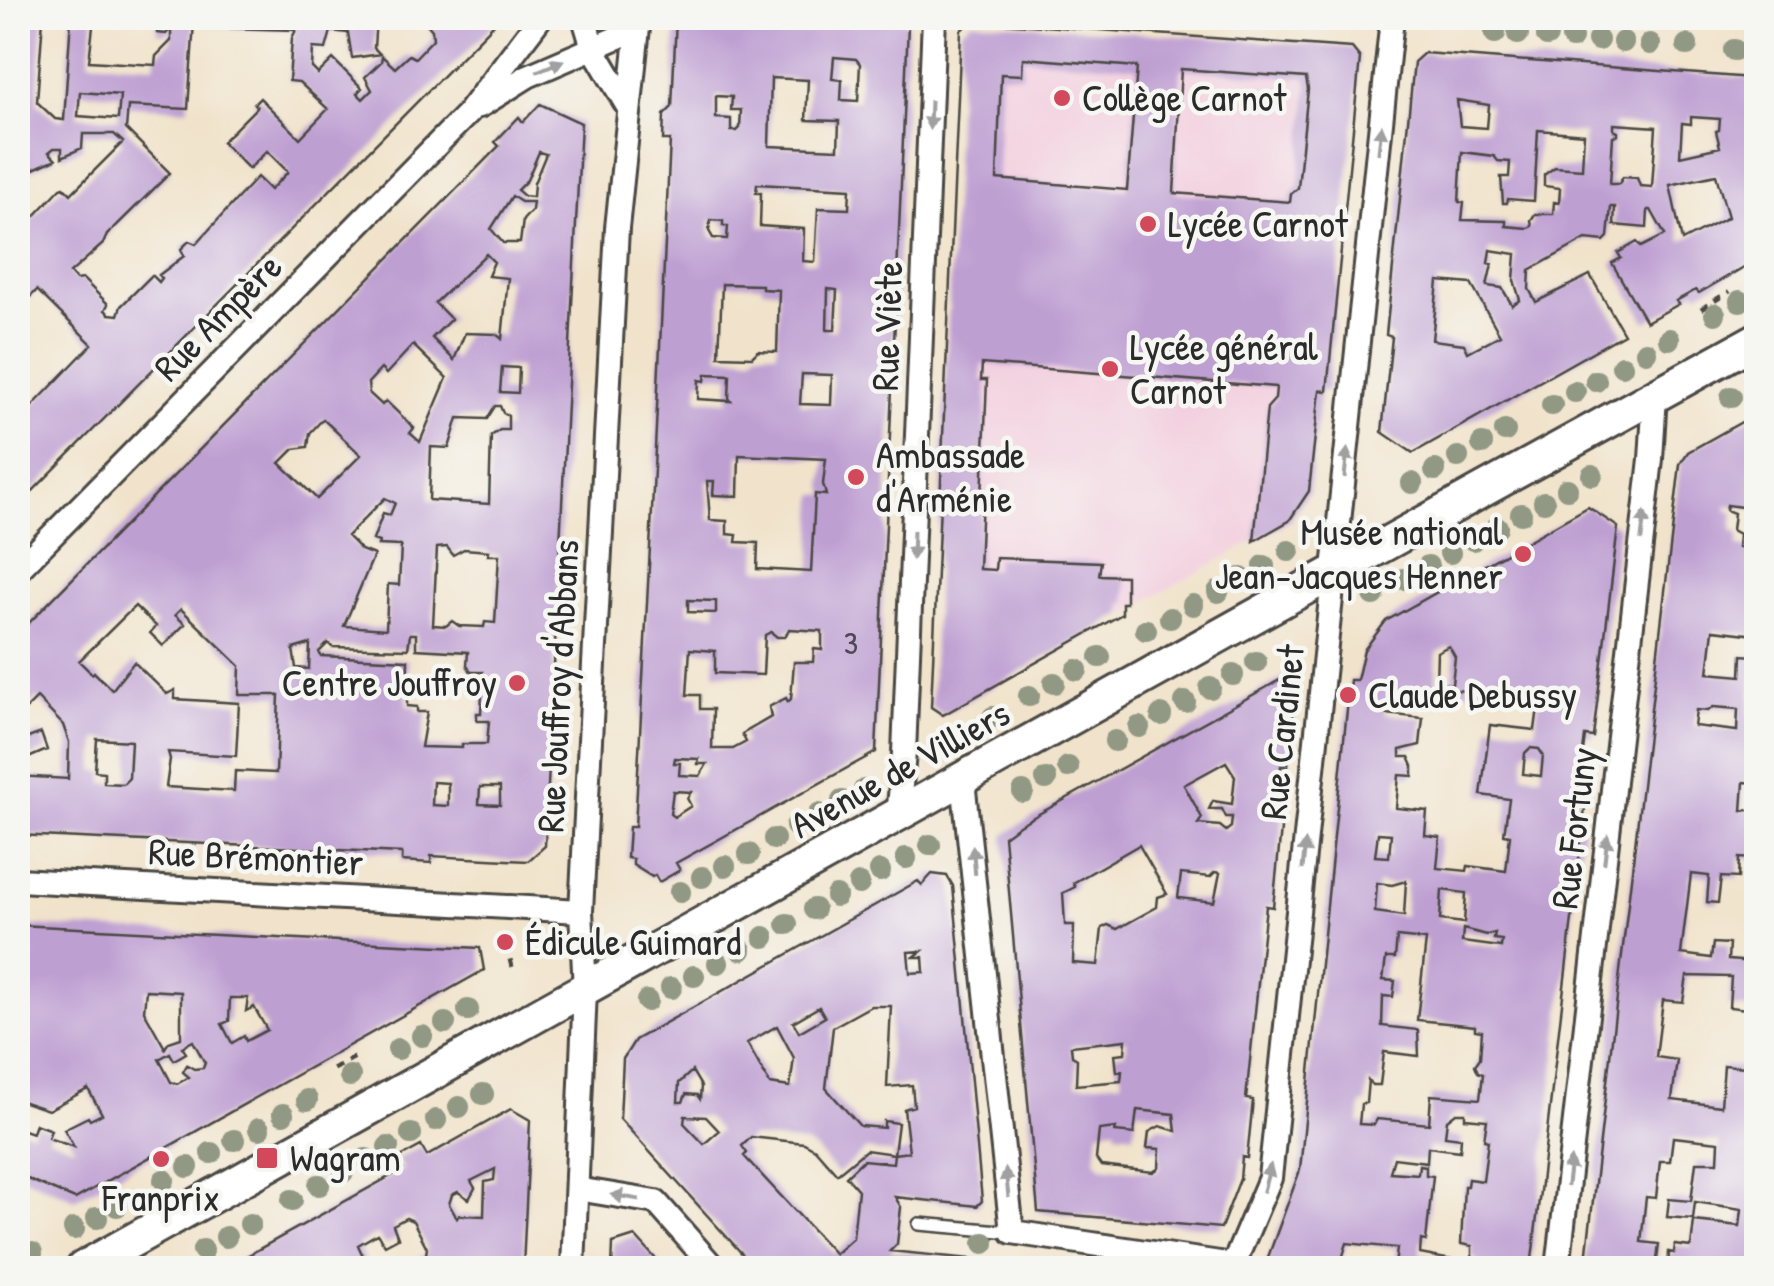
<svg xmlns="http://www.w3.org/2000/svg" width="1774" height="1286" viewBox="0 0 1774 1286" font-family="'Patrick Hand',sans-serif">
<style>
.built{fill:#f3cfdf}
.building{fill:#be9fd2;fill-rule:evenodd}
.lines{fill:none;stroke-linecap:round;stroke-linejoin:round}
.lane-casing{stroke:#494743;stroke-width:16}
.street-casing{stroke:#494743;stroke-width:28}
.secondary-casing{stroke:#494743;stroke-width:38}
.path{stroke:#494743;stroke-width:5;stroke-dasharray:8 8;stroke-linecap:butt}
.lane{stroke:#fff;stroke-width:11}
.street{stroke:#fff;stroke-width:22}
.secondary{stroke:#fff;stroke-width:32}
.tree{fill:#919984}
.oneway{fill:#a0a0a0}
.poi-dot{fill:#d1495b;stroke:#f6f6f2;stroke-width:4}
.labels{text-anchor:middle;stroke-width:9;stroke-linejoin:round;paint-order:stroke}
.number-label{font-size:32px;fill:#504855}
.poi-label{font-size:38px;fill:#2b2b2b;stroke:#f6f6f2;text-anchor:start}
.street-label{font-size:38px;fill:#2b2b2b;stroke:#f6f6f2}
</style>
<rect width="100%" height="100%" fill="#f6f6f2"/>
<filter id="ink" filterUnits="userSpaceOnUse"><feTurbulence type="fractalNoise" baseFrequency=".01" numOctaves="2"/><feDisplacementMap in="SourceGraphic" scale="20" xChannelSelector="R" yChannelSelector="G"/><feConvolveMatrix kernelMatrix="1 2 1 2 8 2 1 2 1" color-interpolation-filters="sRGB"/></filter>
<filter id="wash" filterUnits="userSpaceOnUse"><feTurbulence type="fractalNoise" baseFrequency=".0048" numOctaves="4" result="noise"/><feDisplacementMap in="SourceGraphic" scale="40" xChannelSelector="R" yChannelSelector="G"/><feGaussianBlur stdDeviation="2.25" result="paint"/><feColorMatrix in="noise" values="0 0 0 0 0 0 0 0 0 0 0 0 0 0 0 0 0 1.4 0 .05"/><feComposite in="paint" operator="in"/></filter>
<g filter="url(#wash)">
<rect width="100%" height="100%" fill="#f1e3cb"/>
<!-- built -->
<path class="built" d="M972 21 1352 48 1360 58 1327 391H1320L1309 491 1289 521 943 715 931 707 961 30Z"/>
<g id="blocks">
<!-- building -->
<path class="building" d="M18 18H43L37 102 55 119 64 120 71 18H94L89 61 155 65 156 56 171 41V28L166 34 157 33 156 18H376L374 48 380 54 352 58 348 33 331 31 326 49 313 48 312 68 318 74 333 59 362 88 357 93 363 99 372 90 365 77 381 62 382 56 395 68 409 55 415 58 433 39 432 30 427 24 385 20V18H500L24 500 18 493V421L92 344 37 290 18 309V225L27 230 31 226 30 221 61 188 64 187 71 194 123 142 114 134H83L82 148 62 157V148H54L49 152 56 159 27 172 18 163ZM194 22 228 28 296 30 292 38 289 81 299 82 328 109 300 138 260 98 254 104 257 107 222 142 249 169 267 151 288 172 270 190 257 177 196 244 189 241 181 249 184 256 159 275 162 278 159 282 152 275 121 306 118 315 109 314 105 310 108 304 83 279 76 280 70 273 103 244 107 235 170 173 126 129 128 106 188 109ZM80 92 120 95 118 119 78 116Z
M676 18H901L908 25 876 752 676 863 680 870 659 882 655 875 652 877 633 865V859L627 858 629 827H635L652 510 670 140H663L664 115 672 107ZM834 57 856 59 860 64 858 101 841 100 842 80 832 79ZM771 78 808 80 806 120 839 121 838 149 769 146ZM716 96 732 97 731 110H741L740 128 737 131H731V119L716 118ZM757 184 850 189 849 209 818 208 815 262 803 261 804 229 760 226 761 193H756ZM710 220 723 221V226H728L727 239 713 238 709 231ZM722 284 762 285V289L779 290 777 352 758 351 752 357 719 356ZM828 289 837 290 835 330H827ZM706 374 730 375 729 398 731 401 698 399 699 380 705 381ZM802 374 832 375 831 405 800 404ZM739 455 826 459 823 484 826 495 815 494 811 572 757 569 758 543 736 542 737 535 727 534V521L710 520 707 481H714L713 495 738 496ZM688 600 716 601V613L688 612ZM789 629 822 631V650L814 649 813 662H794L791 699 788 702 786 698 769 707 771 717 742 734 746 742 733 749H712L713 709H700V695H687L690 649 715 651V673L763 675 765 635 771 632 777 637H785ZM675 758 699 759 698 764H707L700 776 679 775 680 763H674ZM673 791 691 792 687 798 691 806 674 817 670 814Z
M972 21 1352 48 1360 58 1327 391 1320 390 1309 491 1289 521 1254 541 1267 408 1275 399 1276 387 982 364 981 380H987L979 569 995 570 996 558 1101 562 1099 575 1126 576V603H1122V614L943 715 931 707 961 30ZM1023 58 1137 67 1127 190 997 179 1001 74 1022 75ZM1181 69 1306 78 1308 89 1298 188 1291 194 1290 202 1174 193Z
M1424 53 1751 78 1756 85V260L1699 293 1696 290 1676 301 1679 304 1646 322 1612 263 1621 258 1618 253 1637 242 1641 247 1665 235 1651 210H1648L1647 228 1614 225 1615 207H1611L1608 237 1604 241 1586 239 1530 270 1529 289 1536 302 1590 275 1624 334 1413 453 1382 432 1392 337 1386 335 1414 62ZM1457 100 1489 105 1487 128 1460 126ZM1691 117 1720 119 1719 130 1716 131 1720 147 1680 156 1682 123 1691 124ZM1614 124 1656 127 1652 187 1640 186 1637 178 1623 177 1619 184H1610L1613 136 1618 135V132L1614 130ZM1538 130 1584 134 1582 169 1555 167 1544 175V186L1560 188 1559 203 1554 202 1553 214H1535L1531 220 1532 226 1528 228 1506 226V221L1462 220 1464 203 1459 202 1462 152 1494 156 1498 161 1510 162 1509 177H1501L1503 203H1507L1508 199 1534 201ZM1716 175 1728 217 1682 241 1670 185ZM1490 250 1516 254 1514 280 1520 300 1512 305 1502 288 1487 286 1492 264 1488 263ZM1438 281 1471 284 1500 335 1468 352 1464 344 1432 340Z
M540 104 581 123 545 846 528 861 431 856V863L402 861V853L18 835V776L68 779 69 742 63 725 37 698 18 717V634L499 146 495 142 519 117 523 122ZM539 152 546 154 534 183 533 197 524 196 517 190 527 180ZM512 196 521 202H533L532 210 523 220 520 243H503L491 229ZM486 254 494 262 488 276 508 278 502 339 496 334 465 333 454 360 432 338 451 319 435 303ZM413 345 447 378 420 442 410 433 414 428 386 401 382 405 369 393 368 383 381 369 386 374ZM502 367 519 368 518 393 500 392ZM495 406H500L503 413 508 416V430H500L491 436 489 504 429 500 431 447 449 448 458 418 487 419ZM323 419 361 455 317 499 280 463 294 449 308 447 310 433ZM385 498 395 503 390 515 383 513 373 540 379 542 378 545 401 546 399 585 388 584 386 629 344 626 374 555 361 550 347 536ZM447 547 453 555 464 549 489 551 488 555H499L495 623 485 622 484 627 459 626 452 621 446 626 433 625 437 548ZM135 606 156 626 150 633 163 646 185 624 175 615 181 609 240 666 239 695H279L276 773 235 771 234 791 166 787 170 759 168 752 236 756 239 703 175 699V690L167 694 134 662 112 690 94 672 92 674 79 661ZM410 634H416V649L468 652 467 665 471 672H483L481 713H477V721H489L487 744H462V748L421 747 427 712H417V707L407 706 408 660 321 656 319 652 328 643 332 647 408 649ZM310 644 309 669 296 668 293 649ZM97 739 131 741 129 778 123 784 104 783V772L95 771ZM433 782 448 783V806L432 805ZM480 787H500V805L479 804Z
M1756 414 1754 473H1756V509L1727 505 1726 510 1734 513 1732 530 1739 534 1738 547 1756 549V635L1713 630 1708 673 1741 676 1742 655 1753 656 1754 646H1756L1749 716H1756V783L1744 782 1742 811 1756 809V859L1739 858 1738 878 1721 877 1718 903 1707 902 1709 876 1691 874 1681 954 1711 958 1713 943 1729 944 1728 960 1753 962 1754 950 1756 951V1010L1729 1007 1731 977 1687 976 1683 1002 1663 1000 1656 1057 1677 1060 1672 1100 1721 1106 1724 1065 1756 1068V1268H1668L1669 1252 1674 1253 1675 1245 1691 1247 1694 1221 1740 1226 1742 1209 1695 1202 1693 1219 1667 1217 1669 1199 1691 1201 1696 1162H1718L1719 1142 1673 1137 1670 1161H1660L1656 1198 1646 1197 1641 1242 1659 1244 1656 1268H1585L1680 464 1688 452ZM1713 707 1738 709 1737 731 1694 726 1696 710 1708 711Z
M1588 507 1618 527 1593 737 1585 736 1576 807 1585 808 1531 1268H1483L1472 1256V1246L1461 1244 1464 1186H1467L1468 1179 1483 1181 1488 1141 1484 1140 1487 1120 1465 1118V1113H1456L1447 1120 1445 1136 1461 1138 1460 1151 1428 1147 1427 1162 1394 1158 1390 1172 1418 1174 1419 1165 1426 1166V1175L1433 1176 1426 1241 1421 1240 1420 1254 1467 1263 1473 1268H1401L1395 1267 1397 1248 1347 1243 1342 1259 1377 1268H1264L1300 1170 1350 680H1357L1364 650 1386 621ZM1449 646 1455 657 1452 684 1436 683 1437 652ZM1426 687 1514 696 1515 692 1535 695 1536 691 1540 692 1535 730 1490 725 1481 795 1509 799 1504 834 1510 835 1506 871 1468 866 1467 871 1437 868 1440 837 1425 835 1427 811 1396 808 1399 775 1413 776V766L1409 757H1400V750L1420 745 1423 718 1385 714 1386 702 1424 705ZM1530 748 1539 749 1543 755 1541 776 1523 774 1525 753ZM1378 833 1391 834 1389 857 1375 856ZM1406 881 1404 916 1375 912 1377 883 1392 885ZM1442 890 1466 893 1464 923 1440 920ZM1463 929 1487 935 1495 933 1494 939 1502 940 1501 947 1462 942ZM1397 937 1426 940 1417 1020 1475 1026V1030L1482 1031 1480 1058 1475 1065 1478 1072 1483 1074 1480 1099 1431 1095 1429 1124 1377 1119 1374 1125 1359 1124 1361 1104 1366 1103 1368 1080 1372 1085H1380L1384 1052 1419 1056 1418 1030 1382 1026 1383 996 1393 997 1395 981 1383 980 1386 958H1395Z
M1285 677 1296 684 1288 766H1281L1276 808 1283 809 1273 907 1266 906 1246 1099 1253 1100 1247 1158 1242 1157 1240 1179 1221 1228 1038 1212 1004 836 1019 825ZM1226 762 1235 776 1232 804 1213 801 1209 809H1222L1226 817H1232L1231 827 1226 831 1220 826 1198 824 1202 818 1184 785ZM1139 845 1167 894 1158 897 1157 907 1117 929 1108 925 1102 928 1098 965 1073 963 1074 925H1065L1063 893 1075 887 1073 883ZM1215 872 1220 873 1214 902 1178 898 1181 874 1210 877ZM1126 1040 1125 1053 1115 1054 1117 1072 1122 1071 1121 1081 1076 1085 1077 1059 1072 1056 1071 1046ZM1137 1110 1174 1114 1176 1131 1160 1126 1149 1132 1147 1148 1160 1149 1159 1168 1153 1172 1101 1166 1096 1159 1099 1130 1116 1128 1115 1132 1134 1134Z
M41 733 47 750 26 759 20 741Z
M932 874 947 876 953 886 982 1201 977 1206 895 1197 901 1207 897 1244 890 1251 1042 1266V1268H755L620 1119 623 1059 635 1040 918 881 922 885ZM922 951 914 957H923L924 972 910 973 908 952ZM871 1006H891L887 1087 912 1085 914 1106 904 1109 909 1152 894 1154 898 1123 884 1121V1128L860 1126 826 1088 833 1027ZM819 1007 825 1017 799 1032 793 1022ZM777 1026 794 1058 790 1087 770 1084 747 1043ZM692 1071 701 1086 700 1099 697 1095 686 1094 683 1102H678L679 1083ZM685 1116 706 1117 719 1131 704 1144 684 1123ZM751 1137 804 1143 815 1149 837 1174 866 1150 894 1154 893 1163 863 1160 846 1176 858 1190 853 1238 835 1254 744 1156 747 1153 742 1146Z
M18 925 480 948 484 970 75 1199 18 1175V1128L32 1133 35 1124 51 1130 48 1138 74 1147 64 1129 88 1117 90 1120 102 1114 88 1089 48 1110 18 1100ZM146 990 181 992V1038L169 1042 165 1048 144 1011ZM230 998H248L246 1011 254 1007 267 1030 246 1041 244 1036 232 1043 222 1024 229 1021ZM193 1041 205 1063 203 1068 194 1069 187 1065 183 1072 189 1077 177 1084 171 1082 159 1059 170 1053 174 1060 186 1053 182 1047Z
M511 1109 530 1120 523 1268H400L426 1254 427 1248 413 1221 406 1218 393 1225 398 1238 385 1245 377 1234 358 1245 367 1265 363 1268H225L403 1169 397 1159 421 1146 427 1156ZM495 1169 494 1180 485 1182 484 1216 459 1215 457 1218 449 1204 452 1195 458 1192 469 1199 475 1188 471 1181Z
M635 1236 664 1268H612L613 1243Z"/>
</g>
</g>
<g filter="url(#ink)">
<use href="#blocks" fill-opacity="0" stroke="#494743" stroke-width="2.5"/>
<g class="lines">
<defs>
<path id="lane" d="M919 1224 1012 1232"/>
<path id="street" d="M584 18 593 48 628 107
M480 106 528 76 637 29
M18 570 468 113 540 18
M963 781 1012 1232 1233 1265
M898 817 904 753 934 18
M18 880 581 911
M577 1189 656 1202 714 1268
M573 1268 585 990 581 911 617 228 639 18
M1232 1268 1270 1178 1392 18
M1558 1268 1651 459 1655 395"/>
<path id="secondary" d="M83 1268C642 960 1196 645 1756 340"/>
</defs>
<!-- lane casing -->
<use href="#lane" class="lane-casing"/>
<!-- street casing -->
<use href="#street" class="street-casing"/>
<!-- secondary casing -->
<use href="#secondary" class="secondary-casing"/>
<!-- path -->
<path class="path" d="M1701 309 1730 291
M506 944 512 967
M333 1069 359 1055"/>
<!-- lane -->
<use href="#lane" class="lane"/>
<!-- street -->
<use href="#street" class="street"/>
<!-- secondary -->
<use href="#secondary" class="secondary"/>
</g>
<!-- trees -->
<g class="tree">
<circle cx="1495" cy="33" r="11"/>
<circle cx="1518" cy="34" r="11"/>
<circle cx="1547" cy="36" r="11"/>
<circle cx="1572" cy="38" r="11"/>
<circle cx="1598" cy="40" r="11"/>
<circle cx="1623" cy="42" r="11"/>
<circle cx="1650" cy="44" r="11"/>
<circle cx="1687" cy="45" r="11"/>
<circle cx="1734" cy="50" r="11"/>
<circle cx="1740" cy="301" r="11"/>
<circle cx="1715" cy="314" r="11"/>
<circle cx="1669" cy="339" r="11"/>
<circle cx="1646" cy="352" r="11"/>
<circle cx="1622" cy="366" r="11"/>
<circle cx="1596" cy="381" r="11"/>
<circle cx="1575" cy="392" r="11"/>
<circle cx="1731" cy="397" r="11"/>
<circle cx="1552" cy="405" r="11"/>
<circle cx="1505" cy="431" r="11"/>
<circle cx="1482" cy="444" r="11"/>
<circle cx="1458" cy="457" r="11"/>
<circle cx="1435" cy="470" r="11"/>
<circle cx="1592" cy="475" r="11"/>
<circle cx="1412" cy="483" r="11"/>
<circle cx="1567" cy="489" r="11"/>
<circle cx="1544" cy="502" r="11"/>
<circle cx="1521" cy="514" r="11"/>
<circle cx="1497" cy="527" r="11"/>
<circle cx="1473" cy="540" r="11"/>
<circle cx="1289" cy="551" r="11"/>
<circle cx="1450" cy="553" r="11"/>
<circle cx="1264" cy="566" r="11"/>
<circle cx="1428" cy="566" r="11"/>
<circle cx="1241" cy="578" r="11"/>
<circle cx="1403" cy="579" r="11"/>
<circle cx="1218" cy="592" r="11"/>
<circle cx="1374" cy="595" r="11"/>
<circle cx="1193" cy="605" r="11"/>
<circle cx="1170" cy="618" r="11"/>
<circle cx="1146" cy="630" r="11"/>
<circle cx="1100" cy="657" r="11"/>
<circle cx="1256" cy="662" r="11"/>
<circle cx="1077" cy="670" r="11"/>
<circle cx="1233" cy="675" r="11"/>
<circle cx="1054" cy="683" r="11"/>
<circle cx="1210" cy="688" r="11"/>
<circle cx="1029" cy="696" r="11"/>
<circle cx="1185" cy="702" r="11"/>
<circle cx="1161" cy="715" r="11"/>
<circle cx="993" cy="717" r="11"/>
<circle cx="1139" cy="727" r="11"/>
<circle cx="959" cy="736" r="11"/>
<circle cx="1115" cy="741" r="11"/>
<circle cx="1068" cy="767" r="11"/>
<circle cx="1046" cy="779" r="11"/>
<circle cx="864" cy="790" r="11"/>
<circle cx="1023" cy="792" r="11"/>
<circle cx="842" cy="801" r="11"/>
<circle cx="819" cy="814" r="11"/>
<circle cx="796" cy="826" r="11"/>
<circle cx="774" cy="839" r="11"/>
<circle cx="930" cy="845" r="11"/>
<circle cx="749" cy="854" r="11"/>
<circle cx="906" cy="858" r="11"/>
<circle cx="725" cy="866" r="11"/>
<circle cx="880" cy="871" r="11"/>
<circle cx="702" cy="877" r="11"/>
<circle cx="859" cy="884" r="11"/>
<circle cx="680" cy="892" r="11"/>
<circle cx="836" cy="896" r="11"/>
<circle cx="814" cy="909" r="11"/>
<circle cx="787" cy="924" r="11"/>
<circle cx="764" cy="937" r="11"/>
<circle cx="741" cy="950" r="11"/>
<circle cx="718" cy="963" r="11"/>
<circle cx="694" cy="976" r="11"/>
<circle cx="671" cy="988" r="11"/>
<circle cx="647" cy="1001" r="11"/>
<circle cx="468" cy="1010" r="11"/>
<circle cx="445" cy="1023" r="11"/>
<circle cx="422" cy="1036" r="11"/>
<circle cx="398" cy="1049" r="11"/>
<circle cx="350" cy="1076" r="11"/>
<circle cx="483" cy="1094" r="11"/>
<circle cx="307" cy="1100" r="11"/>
<circle cx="459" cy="1107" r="11"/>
<circle cx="283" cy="1114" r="11"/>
<circle cx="436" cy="1120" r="11"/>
<circle cx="259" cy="1129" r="11"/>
<circle cx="411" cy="1134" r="11"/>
<circle cx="234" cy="1140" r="11"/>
<circle cx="388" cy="1147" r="11"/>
<circle cx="211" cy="1153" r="11"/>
<circle cx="366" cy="1159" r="11"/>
<circle cx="188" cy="1167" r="11"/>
<circle cx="343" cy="1172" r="11"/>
<circle cx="164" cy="1180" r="11"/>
<circle cx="319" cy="1185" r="11"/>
<circle cx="292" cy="1200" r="11"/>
<circle cx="117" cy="1206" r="11"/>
<circle cx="97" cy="1218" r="11"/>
<circle cx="250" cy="1224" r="11"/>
<circle cx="74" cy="1229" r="11"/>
<circle cx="226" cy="1237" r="11"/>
<circle cx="984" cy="1243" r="11"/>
<circle cx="203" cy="1250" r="11"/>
<circle cx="32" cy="1253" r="11"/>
</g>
<!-- one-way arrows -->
<defs><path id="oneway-solid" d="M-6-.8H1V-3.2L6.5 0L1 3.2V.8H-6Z" transform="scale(2.5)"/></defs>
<g class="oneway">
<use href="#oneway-solid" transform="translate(550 66) rotate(-23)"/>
<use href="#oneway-solid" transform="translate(930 115) rotate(92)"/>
<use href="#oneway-solid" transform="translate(1380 139) rotate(-84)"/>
<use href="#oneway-solid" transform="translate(1346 463) rotate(-84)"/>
<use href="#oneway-solid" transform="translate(1643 526) rotate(-83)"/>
<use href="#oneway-solid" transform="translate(913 545) rotate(92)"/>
<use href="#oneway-solid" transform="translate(1606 849) rotate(-83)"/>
<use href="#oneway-solid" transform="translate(1304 855) rotate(-84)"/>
<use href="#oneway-solid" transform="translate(974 860) rotate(-95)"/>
<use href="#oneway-solid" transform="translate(1569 1172) rotate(-83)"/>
<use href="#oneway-solid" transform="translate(1267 1178) rotate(-75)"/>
<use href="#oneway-solid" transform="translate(1007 1183) rotate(-96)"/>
<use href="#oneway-solid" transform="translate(625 1197) rotate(-170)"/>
</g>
</g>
<!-- markers -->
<g class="poi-dot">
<circle cx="1062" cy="98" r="10"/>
<circle cx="1148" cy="224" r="10"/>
<circle cx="1110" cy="369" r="10"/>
<circle cx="856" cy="477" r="10"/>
<circle cx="1523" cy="554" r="10"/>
<circle cx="517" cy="683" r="10"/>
<circle cx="1348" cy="695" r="10"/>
<circle cx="505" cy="942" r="10"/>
<rect x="255" y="1146" width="24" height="24" rx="5"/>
<circle cx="161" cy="1159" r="10"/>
</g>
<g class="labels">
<!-- number labels -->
<g class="number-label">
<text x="851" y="654">3</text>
</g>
<!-- poi labels -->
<g class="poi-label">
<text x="1082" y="111">Collège Carnot</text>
<text x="1168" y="237">Lycée Carnot</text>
<text x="1130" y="360">Lycée général<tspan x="1130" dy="44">Carnot</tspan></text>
<text x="876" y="468">Ambassade<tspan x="876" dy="44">d'Arménie</tspan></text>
<text x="1503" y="545" text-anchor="end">Musée national<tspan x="1503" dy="44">Jean-Jacques Henner</tspan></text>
<text x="497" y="696" text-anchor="end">Centre Jouffroy</text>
<text x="1368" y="708">Claude Debussy</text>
<text x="525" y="955">Édicule Guimard</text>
<text x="290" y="1171">Wagram</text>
<text x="161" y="1211" text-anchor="middle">Franprix</text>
</g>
<!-- street labels -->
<g class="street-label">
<text transform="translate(218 317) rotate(-45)" y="13">Rue Ampère</text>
<text transform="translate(887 326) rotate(-88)" y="13">Rue Viète</text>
<text transform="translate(558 686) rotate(-87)" y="13">Rue Jouffroy d'Abbans</text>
<text transform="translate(1282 732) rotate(-84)" y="13">Rue Cardinet</text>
<text transform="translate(900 769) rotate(-29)" y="13">Avenue de Villiers</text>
<text transform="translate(1574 828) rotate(-83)" y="13">Rue Fortuny</text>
<text transform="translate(256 857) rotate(3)" y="13">Rue Brémontier</text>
</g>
</g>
<!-- margin -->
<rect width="1774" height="1286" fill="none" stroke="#f6f6f2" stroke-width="60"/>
</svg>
